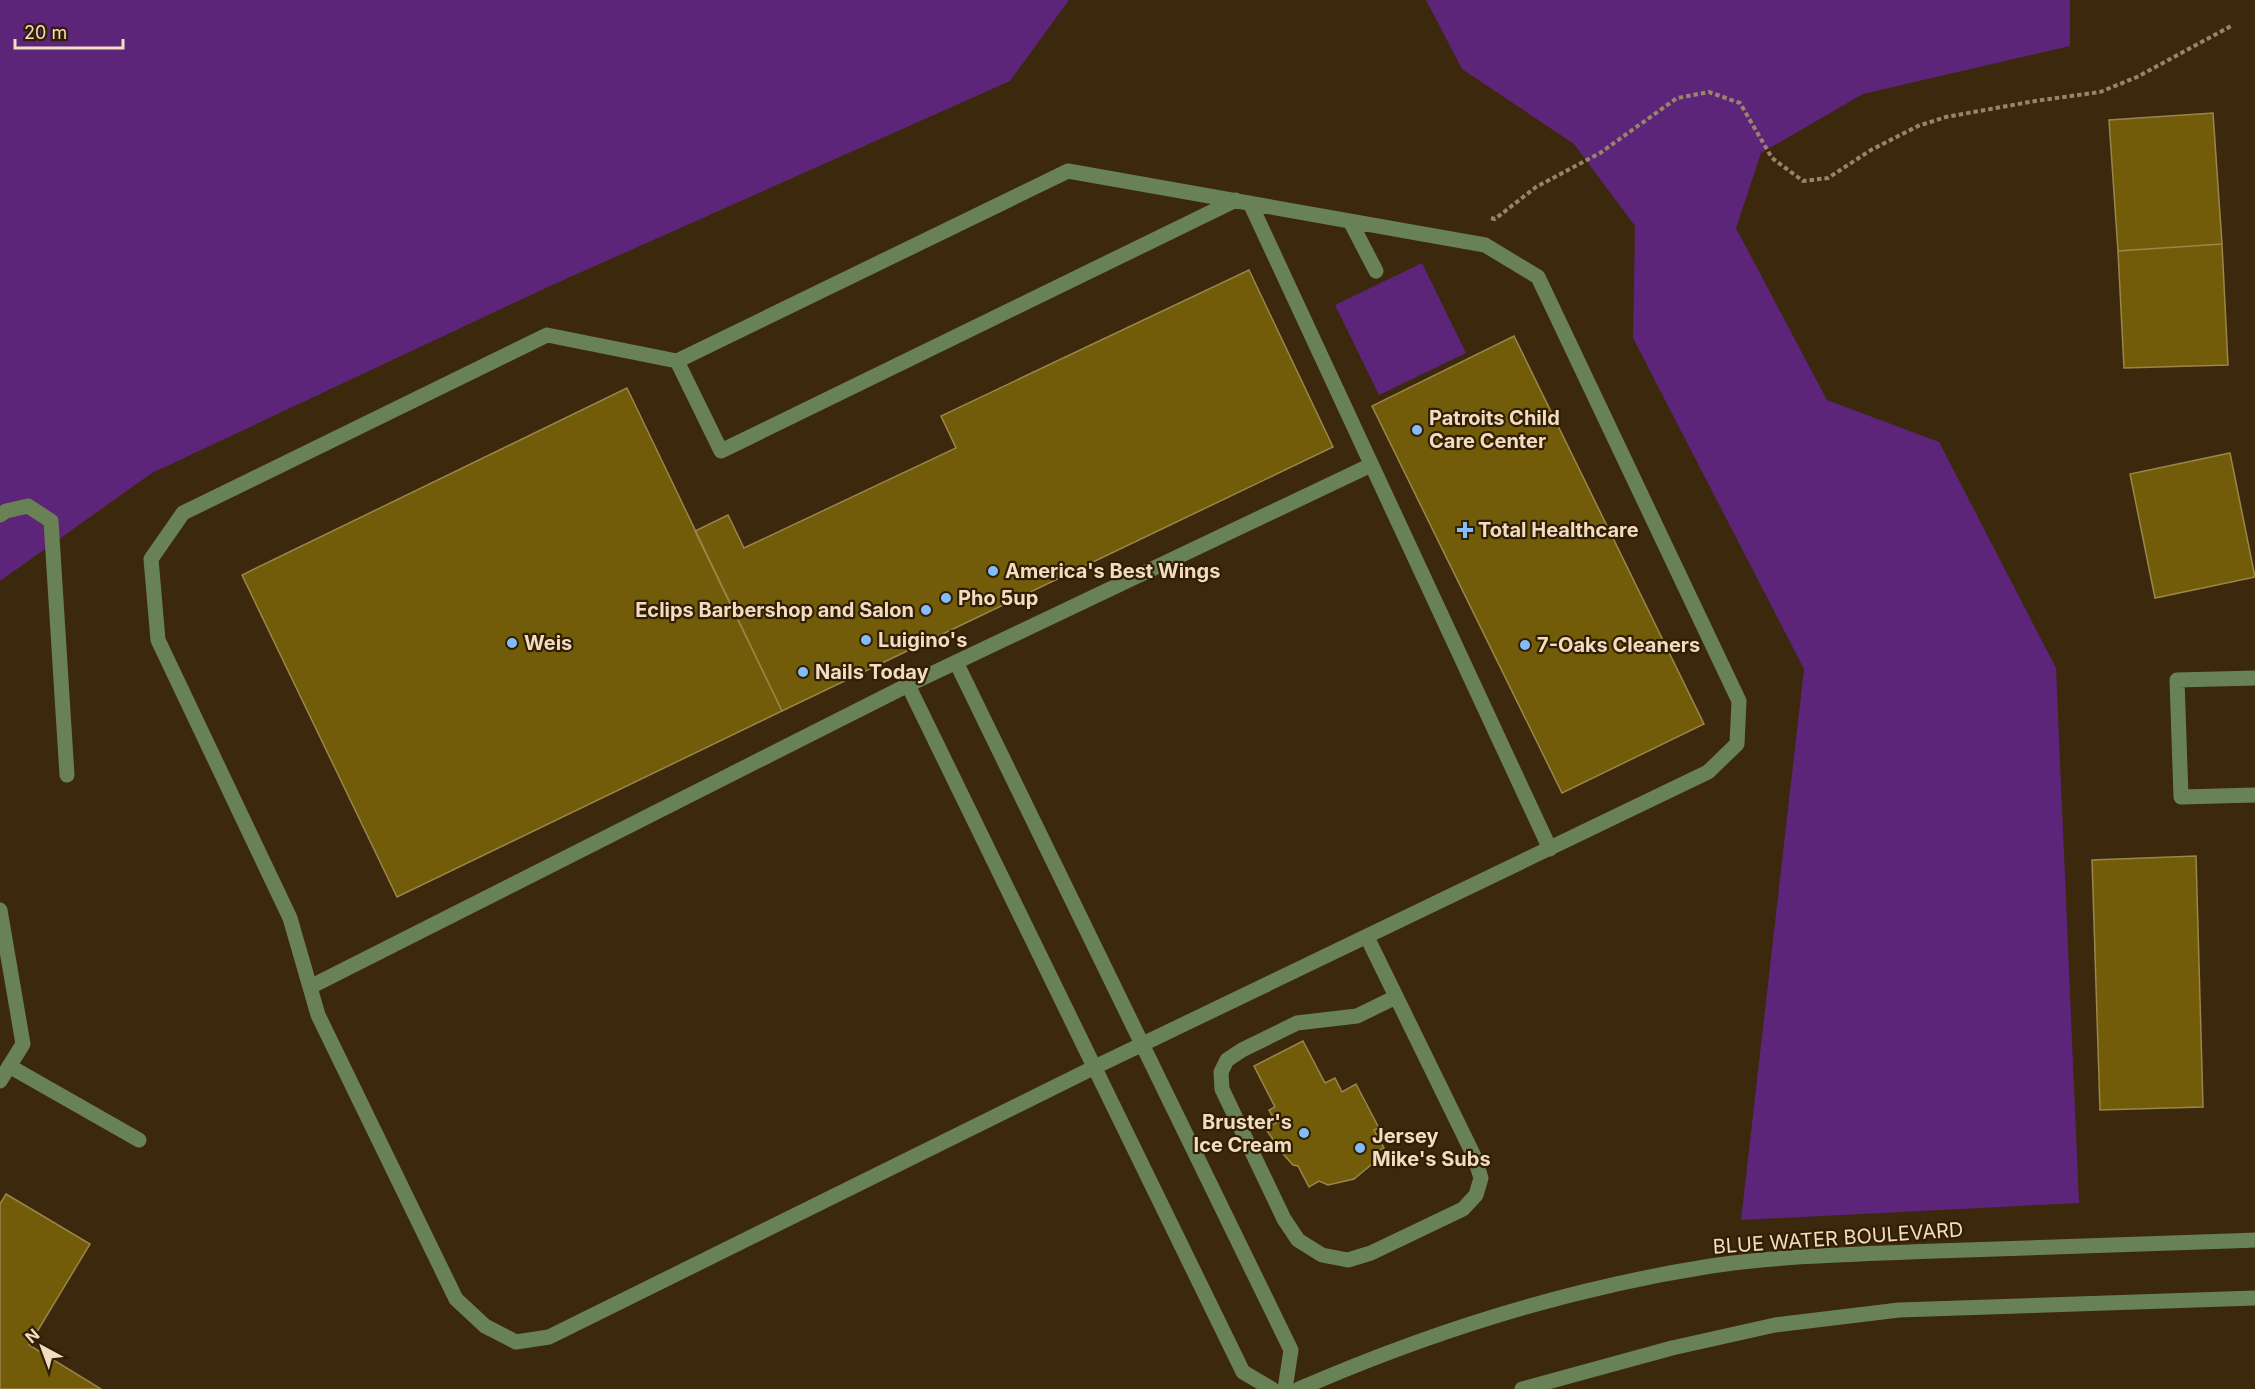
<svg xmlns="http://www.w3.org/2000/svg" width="2255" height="1389" viewBox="0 0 2255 1389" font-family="Inter,sans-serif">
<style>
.green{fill:#5c2579}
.building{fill:#725c09;stroke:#9a8649;stroke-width:1.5}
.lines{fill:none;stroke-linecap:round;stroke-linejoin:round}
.path{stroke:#998469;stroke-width:4;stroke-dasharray:4.5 3;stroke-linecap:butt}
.minor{stroke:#698255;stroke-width:15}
.poi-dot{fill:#83bcfb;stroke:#321f03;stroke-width:2}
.labels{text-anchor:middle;stroke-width:4.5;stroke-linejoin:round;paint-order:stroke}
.poi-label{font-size:20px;font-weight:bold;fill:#f2dcc2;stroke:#321f03;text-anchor:start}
.street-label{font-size:20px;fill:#f2dcc2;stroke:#321f03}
</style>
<rect width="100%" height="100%" fill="#3c280d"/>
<!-- green -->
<path class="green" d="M0 0H1069L1010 81 550 286 152 473 0 581Z
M1426 0H2070V46L1863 94 1761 153 1736 228 1827 400 1939 442 2056 668 2079 1203 1741 1220 1804 669 1633 338 1635 226 1574 144 1462 69Z
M1422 263 1466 353 1379 395 1335 305Z"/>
<!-- building -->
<path class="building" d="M2213 113 2222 244 2118 251 2109 120Z
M2222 244 2228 365 2124 368 2118 251Z
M1249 270 1333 447 782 711 695 531 728 515 744 548 956 448 941 416Z
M1514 336 1704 724 1562 793 1372 406Z
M627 388 782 711 397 897 242 575Z
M2230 453 2255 577 2155 598 2130 474Z
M2196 856 2203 1107 2100 1110 2092 860Z
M1303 1041 1325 1083 1335 1078 1342 1092 1356 1084 1379 1128 1374 1130 1384 1148 1375 1152 1377 1157 1372 1164 1354 1179 1328 1185 1319 1181 1309 1187 1298 1166 1293 1165 1284 1155 1265 1128 1276 1123 1269 1110 1275 1107 1254 1066Z
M6 1194 90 1244 29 1345 101 1389H0V1204Z"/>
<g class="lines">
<!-- path -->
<path class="path" d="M1491 218 1495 219 1536 187 1600 153 1677 98 1709 92 1740 103 1772 158 1803 181 1828 178 1871 150 1918 126 1946 117 2035 101 2100 92 2137 77 2233 25"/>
<!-- minor -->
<path class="minor" d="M1068 171 1485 245 1538 277 1739 701 1737 744 1708 772 1095 1067 549 1337 516 1342 485 1326 456 1299 318 1015 290 918 158 640 151 559 183 513 547 335 677 361Z
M1250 203 1550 849
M1350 221 1376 271
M677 361 721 451 1236 200
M0 515 6 511 28 506 51 521 67 775
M956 662 1291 1350 1285 1389
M2255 678 2177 680 2181 797 2255 795
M908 685 1243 1372 1272 1389
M0 910 23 1044 0 1081
M1367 937 1474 1156 1481 1178 1476 1195 1463 1209 1371 1253 1348 1260 1322 1255 1298 1240 1284 1219 1222 1089 1221 1072 1227 1060 1242 1050 1297 1023 1357 1016 1396 997
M310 987 908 685 1371 465
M9 1066 139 1140
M1299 1389C1430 1332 1570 1288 1711 1266 1786 1255 1862 1254 1936 1251 2043 1247 2149 1244 2255 1240
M1522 1389 1672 1348 1775 1325 1899 1310 2255 1298"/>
</g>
<!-- markers -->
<g class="poi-dot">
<circle cx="1417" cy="430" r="6"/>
<path d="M1462 521h6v6h6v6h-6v6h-6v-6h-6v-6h6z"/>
<circle cx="993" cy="571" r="6"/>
<circle cx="946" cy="598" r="6"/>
<circle cx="926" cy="610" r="6"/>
<circle cx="866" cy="640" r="6"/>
<circle cx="512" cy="643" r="6"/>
<circle cx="1525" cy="645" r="6"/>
<circle cx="803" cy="672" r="6"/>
<circle cx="1304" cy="1133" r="6"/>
<circle cx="1360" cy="1148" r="6"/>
</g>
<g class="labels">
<!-- poi labels -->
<g class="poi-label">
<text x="1429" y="425">Patroits Child<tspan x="1429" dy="23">Care Center</tspan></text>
<text x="1478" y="537">Total Healthcare</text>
<text x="1005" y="578">America's Best Wings</text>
<text x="958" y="605">Pho 5up</text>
<text x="914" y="617" text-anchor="end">Eclips Barbershop and Salon</text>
<text x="878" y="647">Luigino's</text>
<text x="524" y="650">Weis</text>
<text x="1537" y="652">7-Oaks Cleaners</text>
<text x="815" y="679">Nails Today</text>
<text x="1292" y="1129" text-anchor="end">Bruster's<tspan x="1292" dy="23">Ice Cream</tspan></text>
<text x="1372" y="1143">Jersey<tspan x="1372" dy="23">Mike's Subs</tspan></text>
</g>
<!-- street labels -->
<g class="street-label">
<text transform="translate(1838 1238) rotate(-4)" y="7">BLUE WATER BOULEVARD</text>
</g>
</g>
<!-- north arrow -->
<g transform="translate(42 1347) rotate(319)" stroke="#321f03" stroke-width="4.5" paint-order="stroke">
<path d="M0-4.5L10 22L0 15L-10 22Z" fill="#f2dcc2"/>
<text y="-9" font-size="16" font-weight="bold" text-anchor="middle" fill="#f2dcc2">N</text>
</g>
<!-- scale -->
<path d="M15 39v9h108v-9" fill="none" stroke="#f2dcc2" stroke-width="3"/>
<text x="24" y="39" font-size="18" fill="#f2dcc2" stroke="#321f03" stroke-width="4.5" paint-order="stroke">20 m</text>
</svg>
